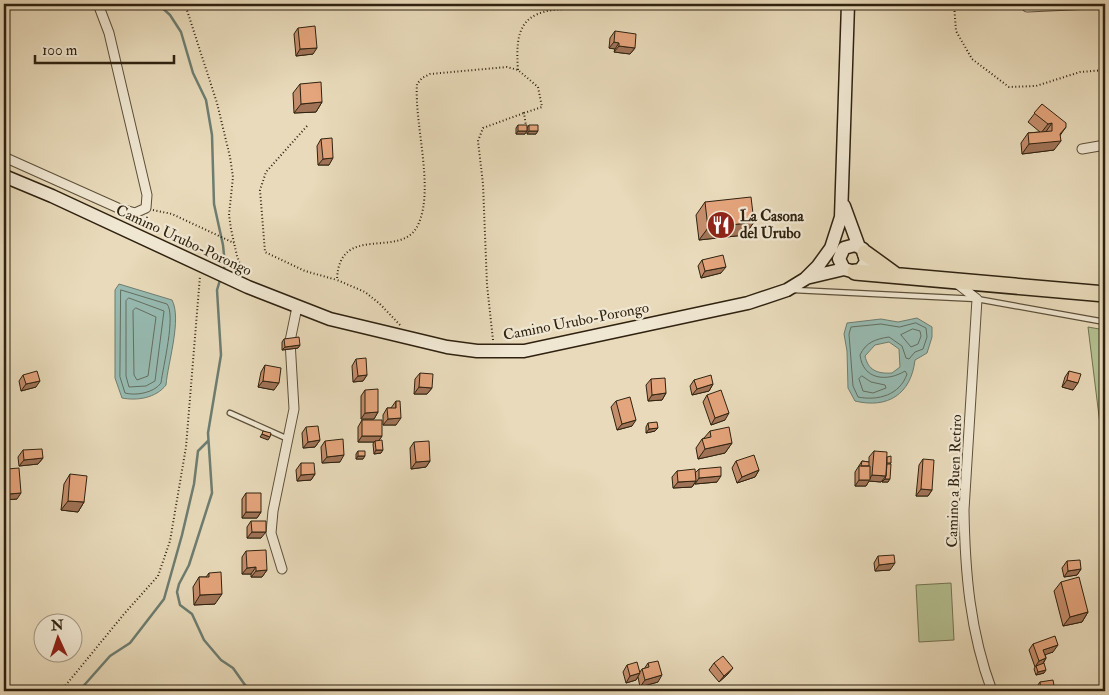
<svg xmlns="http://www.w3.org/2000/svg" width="1109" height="695" viewBox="0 0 1109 695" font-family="'IM FELL Double Pica',serif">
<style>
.green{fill:#b4c091;stroke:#727150}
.water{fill:#97bab1;stroke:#6d7d71;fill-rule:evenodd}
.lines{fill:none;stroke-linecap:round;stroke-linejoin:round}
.shore{stroke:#636e60;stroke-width:1}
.stream{stroke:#6d7d71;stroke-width:2.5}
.lane-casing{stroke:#5d503a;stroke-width:7}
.street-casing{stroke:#5d503a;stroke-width:11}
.secondary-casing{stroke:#2f2210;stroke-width:15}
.primary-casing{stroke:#2f2210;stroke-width:18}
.path{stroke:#2f2210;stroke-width:2;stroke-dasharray:1 2.5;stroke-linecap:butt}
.lane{stroke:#f0e7d2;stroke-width:4.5}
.street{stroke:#f0e7d2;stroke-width:9}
.secondary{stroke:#f0e7d2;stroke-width:12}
.primary{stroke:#e8daba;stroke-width:15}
.wall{fill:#c48d6b;stroke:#2f2210}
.shaded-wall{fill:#a07357;stroke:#2f2210}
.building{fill:#e4a47c;stroke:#2f2210}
.labels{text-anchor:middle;stroke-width:4.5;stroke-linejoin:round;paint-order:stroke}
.poi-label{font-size:15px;font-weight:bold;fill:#2f2210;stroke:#f0e7d2;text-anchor:start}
.street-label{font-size:15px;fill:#2f2210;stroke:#f0e7d2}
</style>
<rect width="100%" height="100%" fill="#e8daba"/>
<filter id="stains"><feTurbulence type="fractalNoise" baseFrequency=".004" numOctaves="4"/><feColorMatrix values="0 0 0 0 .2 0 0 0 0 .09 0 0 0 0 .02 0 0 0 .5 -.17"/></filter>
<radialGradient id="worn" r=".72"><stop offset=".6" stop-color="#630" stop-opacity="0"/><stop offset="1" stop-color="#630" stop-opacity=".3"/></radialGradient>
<!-- green -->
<path class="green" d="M1088 327 1105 330V465Z
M951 583 954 640 919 642 916 585Z"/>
<!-- water -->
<path class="water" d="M119 284 172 300C182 319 168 362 166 385 156 398 137 401 122 398L115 378V290Z
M917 318 932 327V337L927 353 915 360C911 394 888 409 855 401L848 388 847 351 844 334 847 323 881 319 898 322ZM889 342 899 349 900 367 892 373C877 374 868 370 865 356L875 345Z"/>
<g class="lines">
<!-- shore -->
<path class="shore" d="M121 290 167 304C176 315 163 367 161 383 154 393 135 396 125 393L120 377Z
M129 298 164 311 155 381 146 386 129 387 126 376V301Z
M136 308 156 317 148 376 137 380 134 375 133 311Z
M916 323 926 328 927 337 923 349 915 352 909 359 906 358 902 346 889 337C876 339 866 342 860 355 863 380 887 382 905 371L907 374C900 395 878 401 858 397L853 386 849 334 851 327 881 324 899 327Z
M913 329 920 331 921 336 918 344 911 347 901 335Z
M862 376 871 382 885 385 886 388 873 393 863 391 859 379Z"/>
<!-- stream -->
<path class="stream" d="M158 4 170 15 181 32 193 73 206 100 212 135 214 204 223 245 225 265 223 272
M220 280 217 290 221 355 208 433 212 493 189 565 179 584 177 592 180 605 192 614 204 640 221 660 233 668 245 685 254 691
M79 691 110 656 130 643 164 599 182 535 194 484 198 451 208 441"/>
<defs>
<path id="lane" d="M794 290 977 299 1105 322
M230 413 288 439"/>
<path id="street" d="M1027 7 1093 4
M1082 149 1105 145
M4 157 118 208 135 213 146 208 147 195 109 33 98 4
M955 282 977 299 964 510C965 573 970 632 992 691
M282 569 271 533 273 511 294 409 290 341 297 307"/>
<path id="secondary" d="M4 176 52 196 248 287 330 319 447 347 477 351H524L748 303 787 290 805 279 818 266 831 248 841 217 848 4
M844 206 859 247
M806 278 844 269 855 272 861 269 866 262 863 249 855 245 844 248 839 259 844 269"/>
<path id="primary" d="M865 253 894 274
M855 272 1105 294"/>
</defs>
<!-- lane casing -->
<use href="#lane" class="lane-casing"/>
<!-- street casing -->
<use href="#street" class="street-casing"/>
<!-- secondary casing -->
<use href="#secondary" class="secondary-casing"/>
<!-- primary casing -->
<use href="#primary" class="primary-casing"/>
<!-- path -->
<path class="path" d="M185 4 217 103 230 157 233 177 229 215 231 229 237 256 244 274
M954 4 956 31 972 59 1009 87 1036 86 1080 72 1105 70
M518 70C515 30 521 11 564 9
M307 126 266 172 260 190 265 252 305 271 337 280
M153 210 172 214 234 243
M400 325 380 304 365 292 337 280C339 221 401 261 418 225 435 189 414 124 417 84L422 78 430 74 507 67 518 70 538 87 542 107 524 113 526 126
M493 340 487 285 483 184 478 141 483 128 524 113
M61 691 124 614 158 576 170 541 186 447 200 276"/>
<!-- lane -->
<use href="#lane" class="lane"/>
<!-- street -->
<use href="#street" class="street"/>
<!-- secondary -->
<use href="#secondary" class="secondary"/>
<!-- primary -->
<use href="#primary" class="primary"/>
</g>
<!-- wall -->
<path class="wall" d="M298 28 313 54 296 56 294 34Z
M615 31 635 48 630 54 614 52 615 49 609 48 610 38Z
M300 84 322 102 316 112 294 113 293 93Z
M1042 104 1060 135 1054 150 1022 154 1021 143 1028 133 1040 132 1028 122Z
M518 125 525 134H516V128Z
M529 125 536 134H527V128Z
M321 139 329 165H318L317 146Z
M705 202 754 222 745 235 699 240 696 215Z
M702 260 721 273 701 278 698 266Z
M284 339 300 345 298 348 282 350V342Z
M356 359 367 375 363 381 353 382 352 366Z
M265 365 274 390 258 387 261 372Z
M1069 371 1073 390 1062 387 1065 377Z
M420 373 432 388 427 394H414L415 379Z
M23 375 36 387 21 391 19 381Z
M651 379 666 393 662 400 648 401 646 385Z
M694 380 713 384 709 391 692 395 690 386Z
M365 390 378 412 374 419H361V396Z
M707 395 725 420 711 425 703 402Z
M396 401V425H383V415L387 408H391Z
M616 401 632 426 617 430 611 407Z
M362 420 382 436 379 440 381 453 374 454 373 444 374 442H358V427Z
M648 423 655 431 646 433V427Z
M306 427 320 440 315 447 303 448 302 433Z
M710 431 732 443 725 453 698 459 696 448 702 439 704 438Z
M325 441 340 462 322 463 321 447Z
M414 442 430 461 426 467 411 469 410 448Z
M23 450 43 458 38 464 19 466 18 457Z
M358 451 363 459H356V454Z
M874 451 887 457 891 463 890 464 888 482H882L883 480 881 482 869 481 866 486H855V472L862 461 869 462V457Z
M923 459 932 490 928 496H916L919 465Z
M736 461 759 470 755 477 737 483 732 468Z
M301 463 315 474 311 480 297 481 296 470Z
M7 469 17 499 4 500V473Z
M699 469 717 482 695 484V483L692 487 673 488 672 477 677 471 695 473Z
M70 474 84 502 78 512 61 510 64 484Z
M246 493 261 512 257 518H242V499Z
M251 521 261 538H247V527Z
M246 551 267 570 262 577H251V574H242V557Z
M878 556 890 570 875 571 874 563Z
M1067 561 1081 569 1077 575 1064 577 1062 568Z
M209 573 215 604 194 605 193 587 199 577H206Z
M1061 582 1088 612 1082 622 1063 626 1054 591Z
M1033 644 1053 652 1045 654 1046 658 1043 664 1044 673 1036 675 1034 669 1035 667 1029 650Z
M648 663 658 682 640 687 638 677 636 680 626 683 623 672 627 665 640 672 642 669H644Z
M714 663 728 674 719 682 709 670Z
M1040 682 1055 691H1036L1035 689Z"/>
<!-- shaded-wall -->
<path class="shaded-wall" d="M614 42 619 43 615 49 609 48Z
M619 46 635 48 630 54 614 52Z
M317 48 313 54 296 56 300 49Z
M322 102 316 112 294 113 301 104Z
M1052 123 1045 133H1041L1048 124Z
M1066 127 1059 137 1061 141 1054 150 1022 154 1029 144 1060 134Z
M518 131H527L525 134H516Z
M529 131H538L536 134H527Z
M333 158 329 165H318L323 159Z
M754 222 745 235 699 240 708 228Z
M726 267 721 273 701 278 705 271Z
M300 345 298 348 282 350 285 347Z
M367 375 363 381 353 382 358 376Z
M1067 380 1078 383 1073 390 1062 387Z
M40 381 36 387 21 391 26 384Z
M263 381 279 383 274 390 258 387Z
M713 384 709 391 692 395 697 389Z
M419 387 432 388 427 394H414Z
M666 393 662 400 648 401 652 395Z
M378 412 374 419H361L365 413Z
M729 413 725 420 711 425 715 418Z
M401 418 396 425H383L388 419Z
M636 420 632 426 617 430 622 424Z
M658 428 655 431 646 433 649 429Z
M262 434 270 437 268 440 260 437Z
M362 436H382L378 442 375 441 374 442H358Z
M320 440 315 447 303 448 308 442Z
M732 443 725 453 698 459 705 449Z
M376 450H383L381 453 374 454Z
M344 455 340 462 322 463 327 457Z
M358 456H365L363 459H356Z
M43 458 38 464 19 466 24 460Z
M430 461 426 467 411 469 416 462Z
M759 470 755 477 737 483 742 477Z
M315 474 311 480 297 481 301 475Z
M872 475 886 476 881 482 869 481 866 486H855L859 480H869Z
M721 476 717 482 695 484 699 478Z
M885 479H890L888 482H882Z
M696 481 692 487 673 488 678 482Z
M921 489 932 490 928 496H916Z
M21 493 17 499 4 500 9 494Z
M68 501 84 502 78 512 61 510Z
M246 512H261L257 518H242Z
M252 532H266L261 538H247Z
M895 563 890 570 875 571 879 565Z
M256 567 251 574H242L247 568Z
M1081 569 1077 575 1064 577 1068 571Z
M267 570 262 577H251L256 571Z
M222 594 215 604 194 605 200 595Z
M1088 612 1082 622 1063 626 1070 617Z
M1058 645 1053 652 1039 657 1043 650Z
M1046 658 1042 665 1036 666 1035 667 1039 661Z
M733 668 728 674 719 682 724 676Z
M1046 670 1044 673 1036 675 1038 672Z
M640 673 636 680 626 683 630 676Z
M662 675 658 682 640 687 645 680Z"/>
<!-- building -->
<path class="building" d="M315 26 317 48 300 49 298 28Z
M615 31 636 34 635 48 619 46V43L614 42Z
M321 82 322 102 301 104 300 84Z
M1042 104 1066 123V127L1060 134 1061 141 1029 144 1028 133 1052 131V123L1048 124 1034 113Z
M518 125H527V131H518Z
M529 125H538V131H529Z
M332 138 333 158 323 159 321 139Z
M751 197 754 222 708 228 705 202Z
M723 255 726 267 705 271 702 260Z
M299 337 300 345 285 347 284 339Z
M366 358 367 375 358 376 356 359Z
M265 365 281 368 279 383 263 381Z
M37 371 40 381 26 384 23 375Z
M1069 371 1081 374 1078 383 1067 380Z
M420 373 433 374 432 388 419 387Z
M711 375 713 384 697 389 694 380Z
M665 378 666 393 652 395 651 379Z
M378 389V412L365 413V390Z
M721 390 729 413 715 418 707 395Z
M630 397 636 420 622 424 616 401Z
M396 401H400L401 418 388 419 387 408H396Z
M362 420H382V436H362Z
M657 422 658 428 649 429 648 423Z
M318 426 320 440 308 442 306 427Z
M729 427 732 443 705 449 702 439 711 437 710 431Z
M263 431 271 433 270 437 262 434Z
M343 439 344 455 327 457 325 441Z
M382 440 383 450H376L375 441Z
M429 441 430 461 416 462 414 442Z
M42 449 43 458 24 460 23 450Z
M358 451H365V456H358Z
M874 451 887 452 886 476 872 475Z
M754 455 759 470 742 477 736 461Z
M891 456V463H887V457Z
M923 459 934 460 932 490 921 489Z
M862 461 869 462V466H861Z
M301 463H314L315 474 301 475Z
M887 464H891L890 479H885L886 476Z
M859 466H870V480H859Z
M721 467V476L699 478V469Z
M19 468 21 493 9 494 7 469Z
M695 469 696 481 678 482 677 471Z
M70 474 87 476 84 502 68 501Z
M246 493H261V512H246Z
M251 521H266V532H252Z
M266 550 267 570 256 571V567L247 568 246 551Z
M894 555 895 563 879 565 878 556Z
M1080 560 1081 569 1068 571 1067 561Z
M221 572 222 594 200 595 199 577H209V573Z
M1079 577 1088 612 1070 617 1061 582Z
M1055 636 1058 645 1043 650 1046 658 1039 661 1033 644Z
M723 656 733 668 724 676 714 663Z
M658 661 662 675 645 680 642 669 649 667 648 663Z
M637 662 640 673 630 676 627 665Z
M1044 663 1046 670 1038 672 1036 666Z
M1053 680 1055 691H1041L1040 682Z"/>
<!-- icons -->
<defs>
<symbol id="restaurant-disc" viewBox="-11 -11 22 22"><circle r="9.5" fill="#8f2418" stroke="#f0e7d2"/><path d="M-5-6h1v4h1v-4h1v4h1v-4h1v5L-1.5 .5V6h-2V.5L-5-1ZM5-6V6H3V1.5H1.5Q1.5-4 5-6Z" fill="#fff"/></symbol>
</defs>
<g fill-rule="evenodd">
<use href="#restaurant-disc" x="705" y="209" width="32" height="32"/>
</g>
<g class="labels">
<!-- poi labels -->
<g class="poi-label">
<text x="740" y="221">La Casona<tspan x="740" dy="17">del Urubo</tspan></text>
</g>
<!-- street labels -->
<g class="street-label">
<text transform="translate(184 240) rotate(25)" y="5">Camino Urubo-Porongo</text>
<text transform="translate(576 321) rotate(-11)" y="5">Camino Urubo-Porongo</text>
<text transform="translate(954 481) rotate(-88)" y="5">Camino a Buen Retiro</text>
</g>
</g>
<!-- margin -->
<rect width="1109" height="695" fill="none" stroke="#e8daba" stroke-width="20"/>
<rect x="5" y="5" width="1099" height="685" fill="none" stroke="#2f2210" stroke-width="2.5"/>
<rect x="10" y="10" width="1089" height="675" fill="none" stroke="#2f2210"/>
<!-- north arrow -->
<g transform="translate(58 638) rotate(357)"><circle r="24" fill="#f0e7d2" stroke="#a39884"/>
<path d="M0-4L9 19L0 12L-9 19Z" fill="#8f2418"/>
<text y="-8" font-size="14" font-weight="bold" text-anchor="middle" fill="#2f2210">N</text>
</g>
<!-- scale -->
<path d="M35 55v8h139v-8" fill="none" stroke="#2f2210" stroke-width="2.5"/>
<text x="42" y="55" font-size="15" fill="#2f2210" stroke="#f0e7d2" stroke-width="4" paint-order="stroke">100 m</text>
<rect width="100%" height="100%" filter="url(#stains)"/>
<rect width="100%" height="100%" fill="url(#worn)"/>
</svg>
